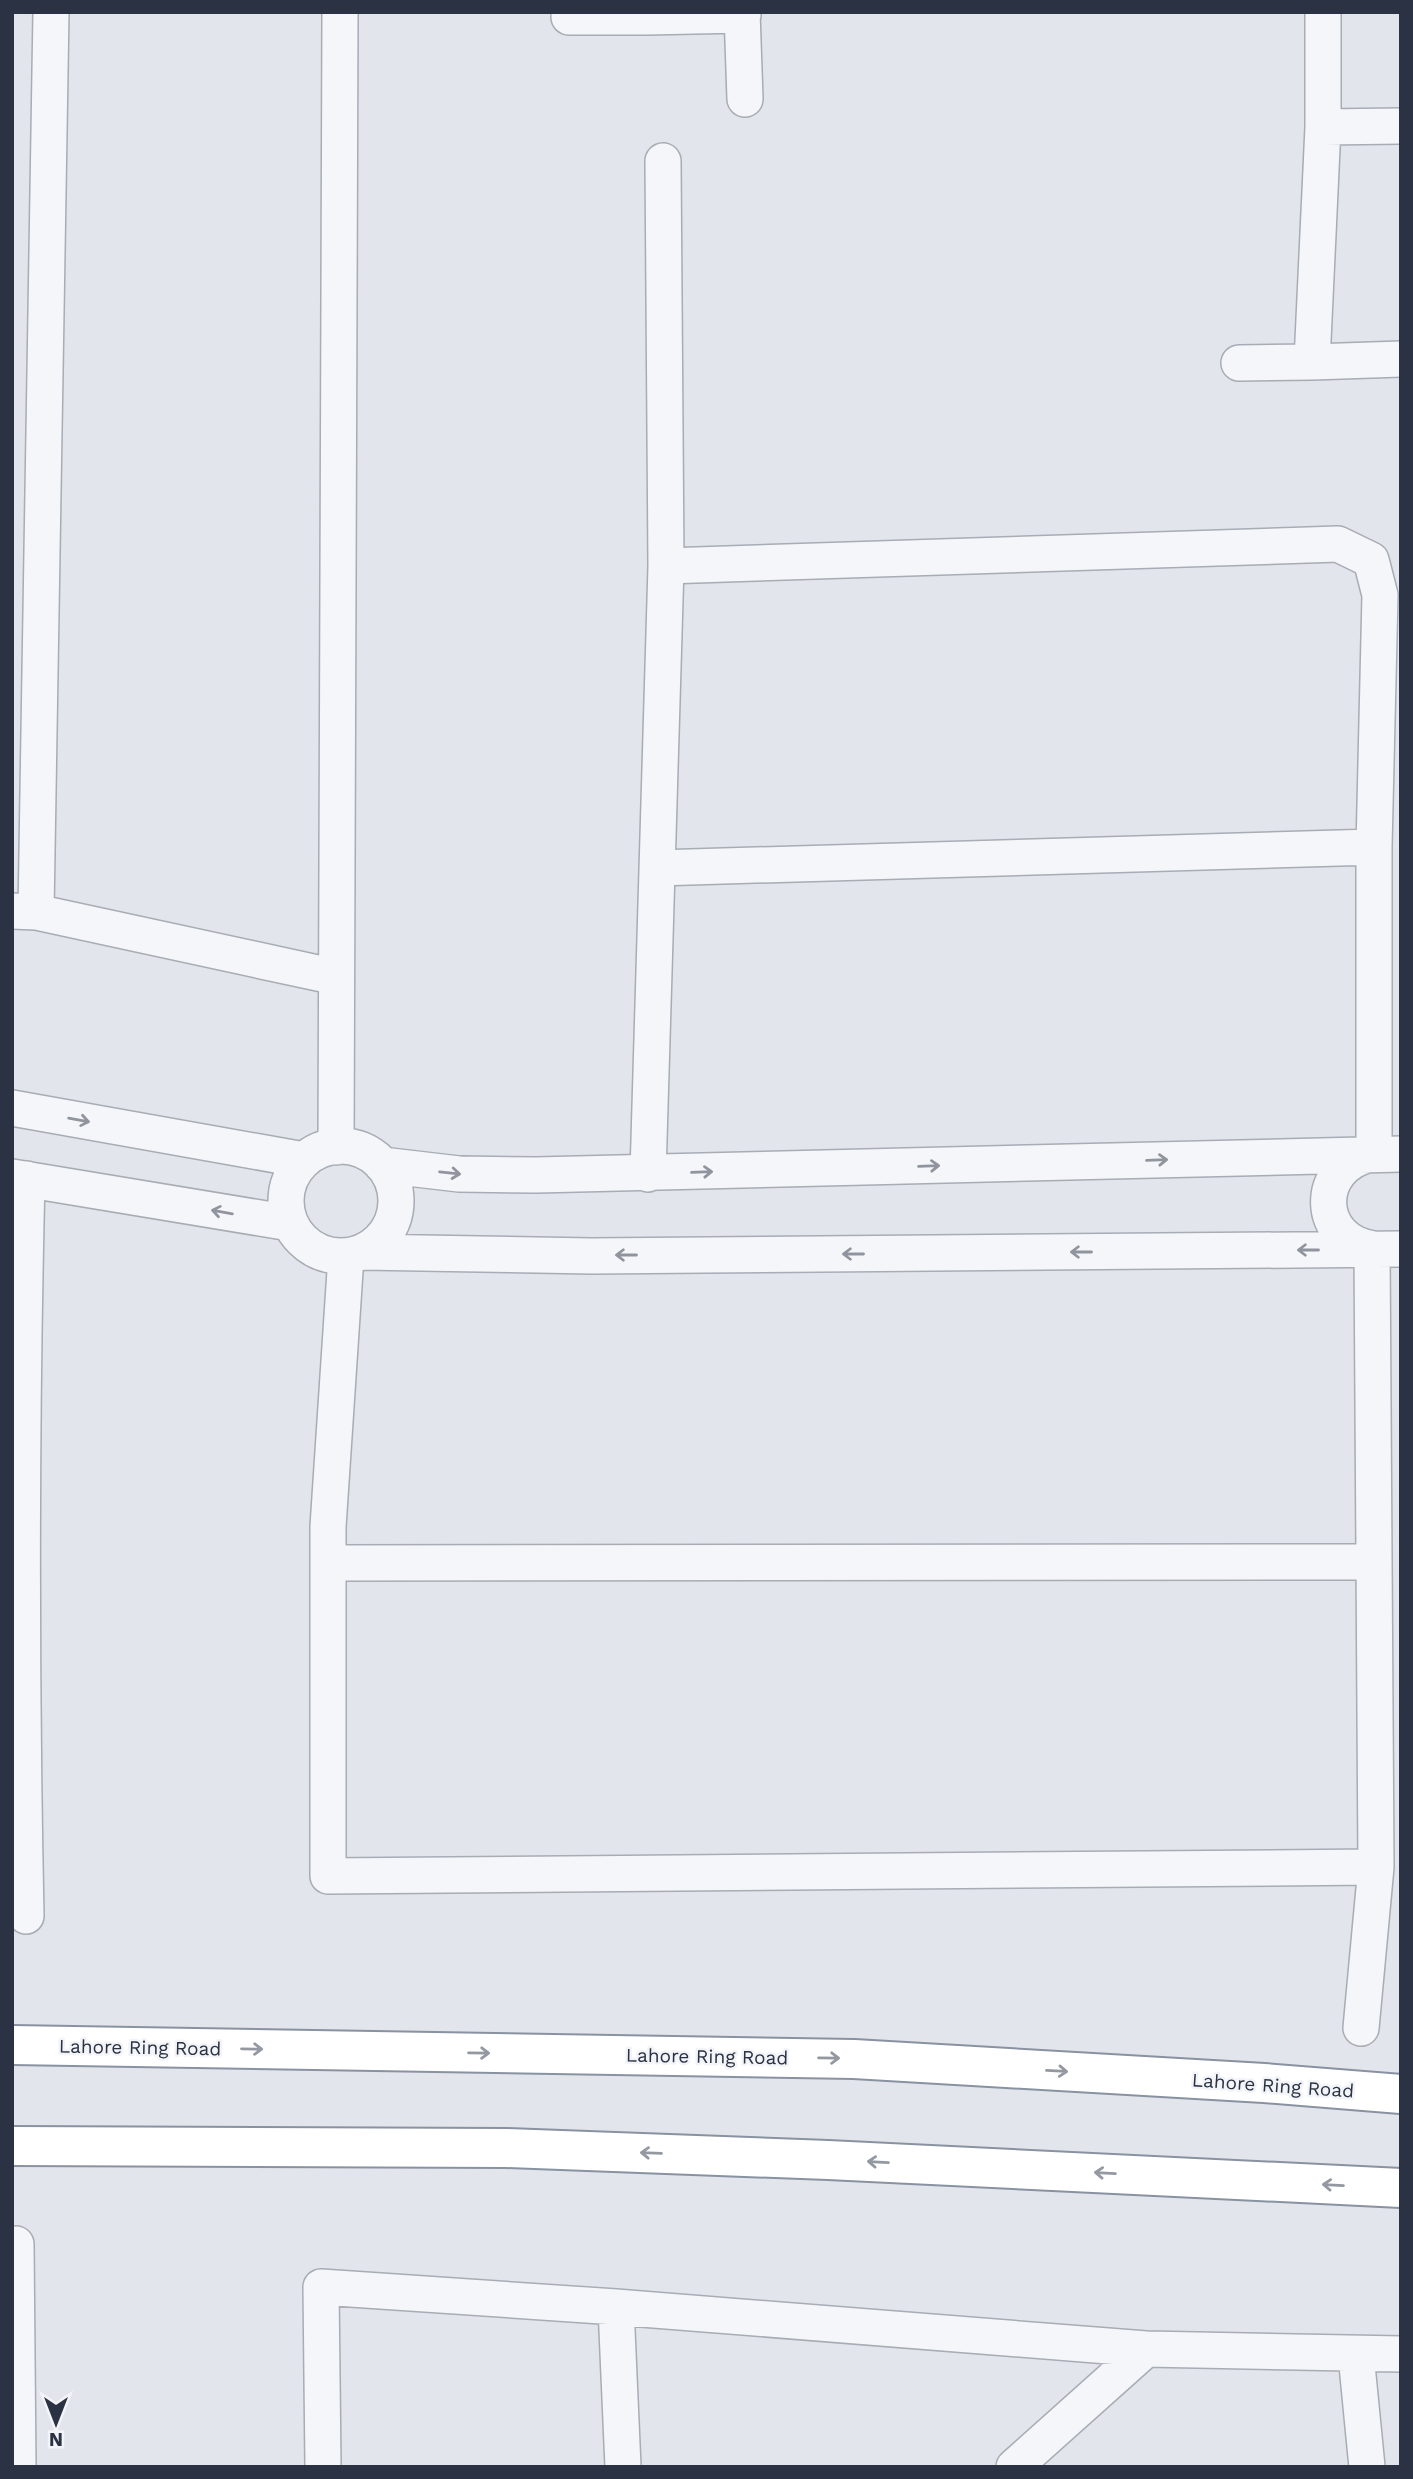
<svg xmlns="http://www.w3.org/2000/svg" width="1413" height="2479" viewBox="0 0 1413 2479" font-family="'Work Sans',sans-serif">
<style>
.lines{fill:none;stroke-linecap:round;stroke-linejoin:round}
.minor-casing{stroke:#a7acb5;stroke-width:38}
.motorway-casing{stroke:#8992a1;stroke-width:42}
.minor{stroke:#f5f6f9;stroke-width:35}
.motorway{stroke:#fff;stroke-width:38}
.oneway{stroke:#90949e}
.oneway2{stroke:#9498a1}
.labels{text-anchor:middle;stroke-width:5;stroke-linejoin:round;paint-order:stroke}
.street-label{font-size:19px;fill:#2a3243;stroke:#f2f4f8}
</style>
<rect width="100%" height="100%" fill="#e2e5eb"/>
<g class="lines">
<defs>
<path id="minor" d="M742 12 745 99
M1323 12V127L1401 126
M569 17H646V12
M646 17 743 15
M1323 127 1312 362 1401 359
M1239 363 1312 362
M666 566 1338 544 1371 560 1380 595 1374 847V1154
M657 868 1374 847
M12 911 36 912 336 977
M36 912 51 12
M12 1108 304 1160
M286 1201a55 55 0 1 1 110 0a55 55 0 1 1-110 0Z
M336 1147 340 12
M1371 1154C1313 1167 1315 1241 1374 1249
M382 1165 459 1174 536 1175 1401 1154
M648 1174 666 566 663 161
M12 1177 290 1223
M363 1252 592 1256 1401 1249
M346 1256 328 1527V1876L1376 1867
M328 1563 1374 1562
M26 1916C21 1670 21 1425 27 1179
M1361 2028 1376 1867 1372 1249
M16 2244 18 2467
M616 2307 623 2467
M1356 2355 1367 2467
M323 2467 321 2287 616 2307 1146 2349
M1014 2467 1146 2349 1401 2354"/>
<path id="motorway" d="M12 2045 854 2059 1264 2083 1401 2094
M12 2146 506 2148 828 2160 1401 2188"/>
</defs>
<!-- minor casing -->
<use href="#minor" class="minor-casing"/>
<!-- motorway casing -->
<use href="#motorway" class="motorway-casing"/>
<!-- minor -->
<use href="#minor" class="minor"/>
<!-- motorway -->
<use href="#motorway" class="motorway"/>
</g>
<!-- one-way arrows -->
<defs><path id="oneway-shaft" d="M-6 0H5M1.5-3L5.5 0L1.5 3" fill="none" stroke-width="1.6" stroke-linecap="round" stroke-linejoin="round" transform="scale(1.75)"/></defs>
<g class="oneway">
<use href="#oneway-shaft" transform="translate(79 1120) rotate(10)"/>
<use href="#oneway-shaft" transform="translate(1157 1160) rotate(-2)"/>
<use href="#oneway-shaft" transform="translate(929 1166) rotate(-2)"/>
<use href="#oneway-shaft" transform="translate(702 1172) rotate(-2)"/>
<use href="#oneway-shaft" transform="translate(450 1173) rotate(6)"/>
<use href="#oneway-shaft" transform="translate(222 1212) rotate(-170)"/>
<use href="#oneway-shaft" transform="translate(1308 1250) rotate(180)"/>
<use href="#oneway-shaft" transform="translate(1081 1252) rotate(180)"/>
<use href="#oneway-shaft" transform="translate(853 1254) rotate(180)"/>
<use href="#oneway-shaft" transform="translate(626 1255) rotate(180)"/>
</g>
<g class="oneway2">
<use href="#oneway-shaft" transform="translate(252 2049) rotate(1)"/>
<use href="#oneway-shaft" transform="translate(479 2053) rotate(1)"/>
<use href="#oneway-shaft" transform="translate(829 2058) rotate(1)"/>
<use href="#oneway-shaft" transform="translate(1057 2071) rotate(3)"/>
<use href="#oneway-shaft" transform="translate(651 2153) rotate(-178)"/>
<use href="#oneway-shaft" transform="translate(878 2162) rotate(-177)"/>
<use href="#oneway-shaft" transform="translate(1105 2173) rotate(-177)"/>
<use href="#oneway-shaft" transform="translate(1333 2185) rotate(-177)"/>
</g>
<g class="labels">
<!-- street labels -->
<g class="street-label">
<text transform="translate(140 2047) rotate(1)" y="7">Lahore Ring Road</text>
<text transform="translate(707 2056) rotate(1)" y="7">Lahore Ring Road</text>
<text transform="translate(1273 2085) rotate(4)" y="7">Lahore Ring Road</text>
</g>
</g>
<!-- border -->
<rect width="1413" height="2479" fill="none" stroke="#2a3243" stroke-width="28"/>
<!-- north arrow -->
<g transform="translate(56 2423) rotate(180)" stroke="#f2f4f8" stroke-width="5" paint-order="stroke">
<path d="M0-5L12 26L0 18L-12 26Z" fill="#2a3243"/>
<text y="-10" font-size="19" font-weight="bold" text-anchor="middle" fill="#2a3243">N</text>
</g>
</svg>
